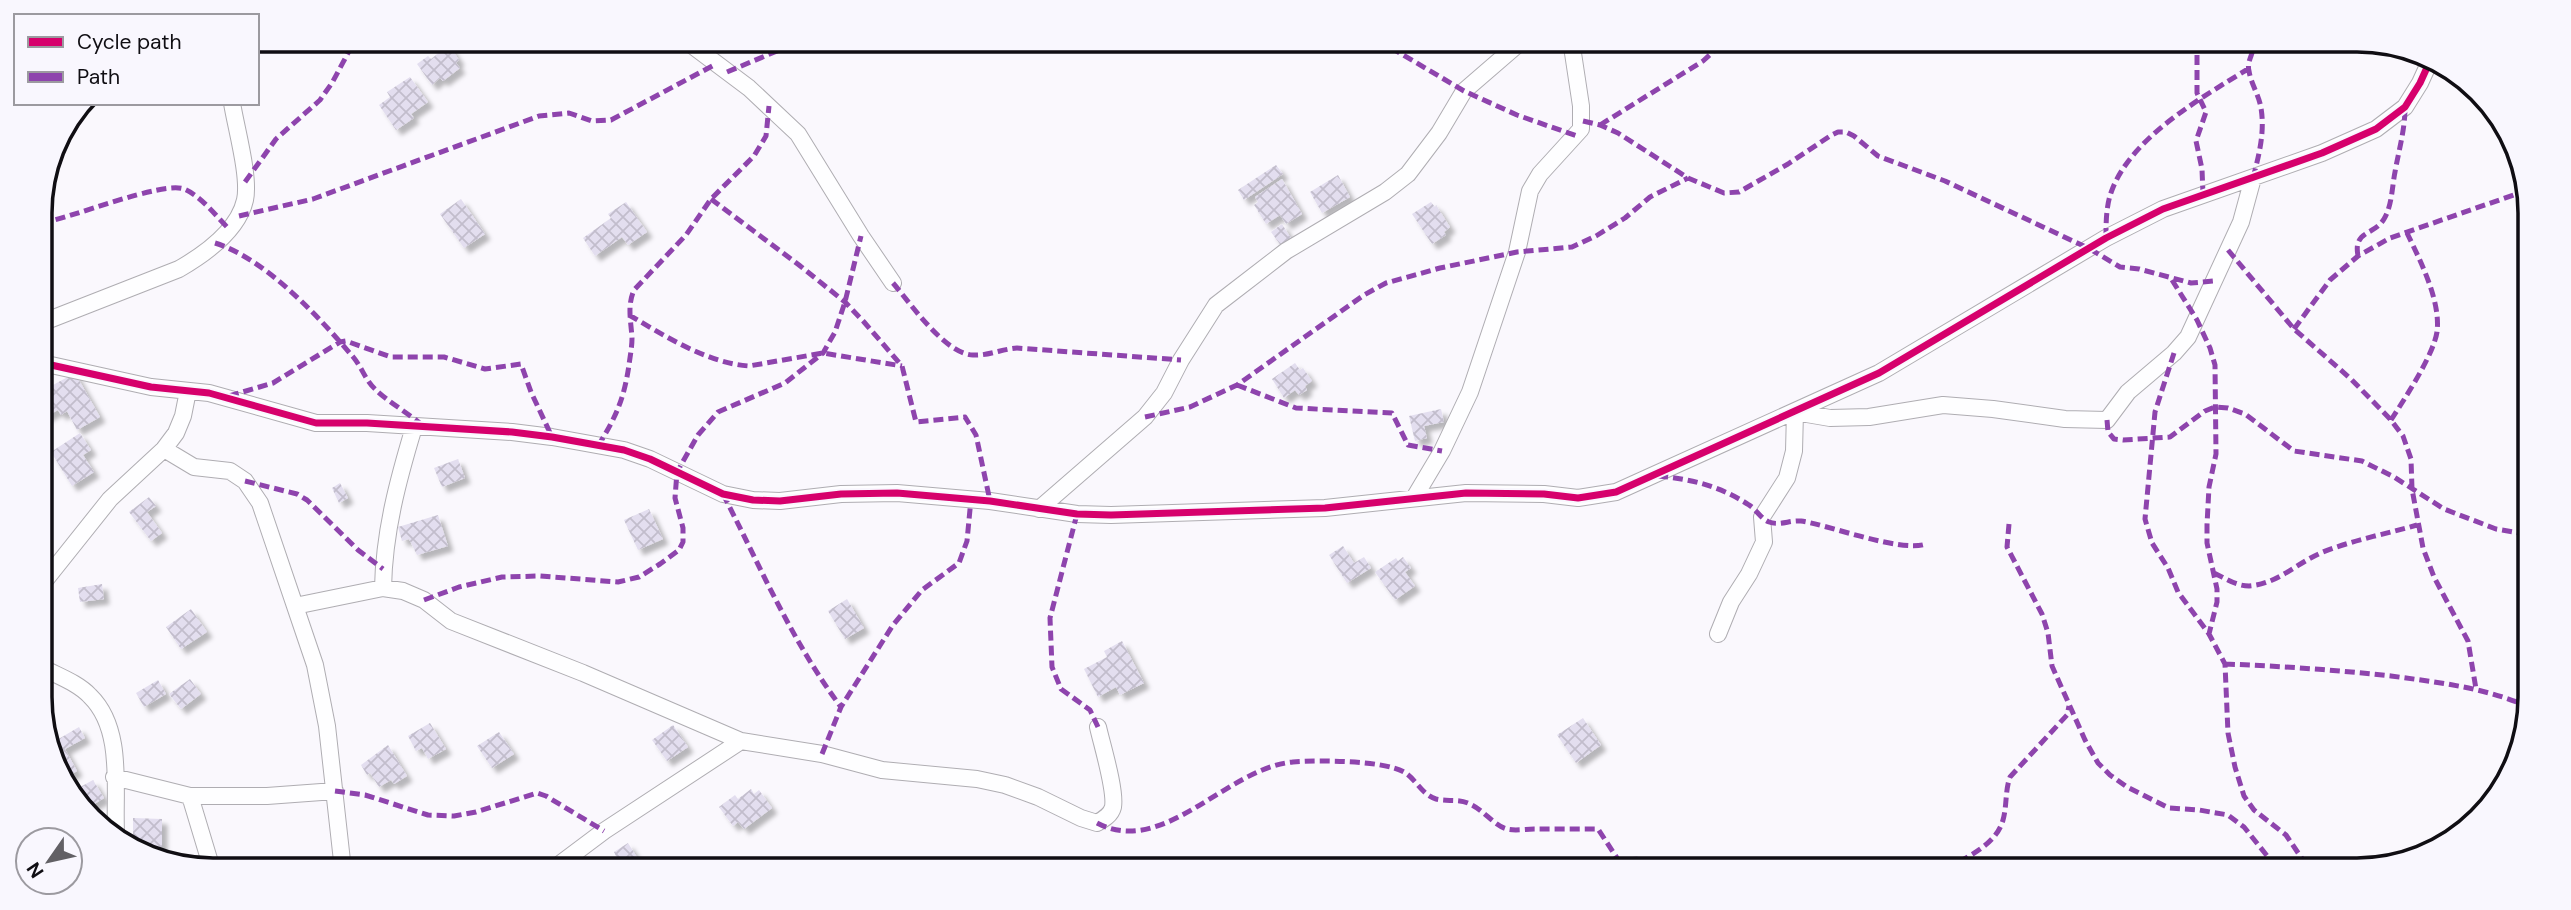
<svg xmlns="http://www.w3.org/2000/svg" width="2571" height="910" viewBox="0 0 2571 910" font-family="'DM Sans',sans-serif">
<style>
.building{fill:url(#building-cross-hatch);filter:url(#shadow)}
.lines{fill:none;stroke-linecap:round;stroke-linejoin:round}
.minor-casing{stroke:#afadb2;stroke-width:18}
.minor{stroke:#fefeff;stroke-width:16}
.quiet{stroke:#8e44ad;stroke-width:5;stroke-dasharray:10 5;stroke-linecap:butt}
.cycleway-casing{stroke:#f9f7fe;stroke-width:11}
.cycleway{stroke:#d6006c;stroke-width:7}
.rim{fill:none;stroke:#100e13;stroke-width:3.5}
</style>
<defs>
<pattern id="building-cross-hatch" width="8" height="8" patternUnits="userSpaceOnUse" patternTransform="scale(1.75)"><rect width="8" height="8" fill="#e3deef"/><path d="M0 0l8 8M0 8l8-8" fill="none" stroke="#c2bdcc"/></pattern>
<filter id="shadow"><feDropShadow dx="5.5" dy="5.5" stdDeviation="2" flood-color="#0004"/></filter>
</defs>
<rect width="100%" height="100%" fill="#faf8fd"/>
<!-- building -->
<path class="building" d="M449 45 459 60 456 63 460 68 443 81 440 78 432 85 417 64 428 56 431 59Z
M410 77 428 102 411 114 414 118 396 130 379 105 390 97 387 92Z
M1276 165 1283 174 1244 200 1238 190Z
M1338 175 1350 197 1322 213 1310 192Z
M1282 179 1302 214 1286 224 1280 215 1266 224 1254 205 1258 202 1255 197Z
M461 199 485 234 464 248 440 214Z
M626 202 647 232 628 245 622 237 595 256 583 238 611 218 608 214Z
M1431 202 1435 207 1436 205 1450 227 1444 232 1446 235 1432 244 1412 214Z
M1282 224 1292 240 1282 247 1271 232Z
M1295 363 1300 370 1303 368 1312 381 1305 386 1307 390 1299 395 1295 390 1284 398 1272 379Z
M75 373 100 417 77 430 67 411 61 415 58 410 45 417 42 411V391Z
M1441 409 1444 422 1424 426 1427 438 1415 441 1409 416Z
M80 433 91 450 83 455 94 472 72 486 51 452Z
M458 459 465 478 442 487 434 468Z
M340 483 348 498 339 503 332 488Z
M149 497 156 506 147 512 162 533 151 541 129 512Z
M649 509 663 539 638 550 624 520Z
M438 515 448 546 417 555 409 539 402 541 398 527Z
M1343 546 1354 563 1364 557 1371 568 1347 583 1329 555Z
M1403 557 1411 568 1405 572 1415 586 1395 600 1375 572 1396 558 1398 561Z
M102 584 104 599 80 602 78 588Z
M847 599 864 628 845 639 828 611Z
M191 609 207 632 181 649 166 627Z
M1122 641 1144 683 1120 695 1116 687 1098 697 1084 669 1107 657 1104 651Z
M190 679 201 694 181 709 169 694Z
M158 680 166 694 144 707 136 693Z
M1583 718 1601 745 1576 763 1557 735Z
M430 723 446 749 428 759 422 748 416 751 408 736Z
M673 725 688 747 667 761 652 740Z
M79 727 85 738 65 749 77 771 67 777 50 744Z
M499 732 514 754 492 768 477 746Z
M388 745 407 776 394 784 391 780 379 787 370 773 367 775 361 765Z
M93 780 104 798 83 811 73 791Z
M751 789 754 794 759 790 772 808 744 829 738 822 733 826 719 807 735 795 738 799Z
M133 818 162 819V847H138L133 844Z
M628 843 645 870H606L604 867 617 858 614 852Z"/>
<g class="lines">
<defs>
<path id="minor" d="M685 40 749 88 798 134 861 236 893 283
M41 323 179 269C205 254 238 231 245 200 250 177 236 128 232 103
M42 363 151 387 209 393 316 423H367L512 432 552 437 624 450 650 459 723 494 753 500 780 501 841 494 897 493 990 501 1077 514 1111 515 1325 508 1466 493 1544 494 1578 498 1616 492 1879 373 2106 238 2163 209 2322 153 2376 129 2405 107 2420 83 2430 61
M164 449 194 467 230 471 245 481 260 503 315 665 327 726 343 870
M1414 498 1442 451 1470 392 1517 252 1530 191 1540 174 1581 129V106L1571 40
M1039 509 1145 417 1164 393 1181 360 1216 305 1286 251 1385 192 1408 174 1439 133 1464 91 1523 40
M43 583 110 499 164 449 176 433 183 416 188 391
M383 588C384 532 398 480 414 427
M295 606 383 588 403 591 424 600 451 621 583 673 741 741 822 754 882 770 977 779 1005 785 1038 797 1081 818 1097 823C1104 819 1111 815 1113 807 1116 790 1102 745 1098 727
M1718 634 1731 602 1749 574 1764 542 1762 517 1787 478 1794 451 1795 412 1830 418 1869 417 1943 405 1993 409 2065 419 2107 420 2128 392 2174 353 2188 337 2241 222 2253 178
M43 668C58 676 78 683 90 696 124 729 114 789 116 832
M114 777 190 796H267L335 791
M190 796 212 869
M552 870 604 831 741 741"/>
</defs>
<!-- minor casing -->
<use href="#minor" class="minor-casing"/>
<!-- minor -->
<use href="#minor" class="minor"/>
<!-- quiet -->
<path class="quiet" d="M1378 40 1464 91 1517 115 1577 136
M1511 40 1515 48
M2197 40V93L2206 112 2196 141 2202 169 2203 194
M727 72 803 40
M1583 121 1600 125 1618 133 1688 178 1724 193 1739 192 1788 164 1830 136 1838 132H1846L1854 136 1878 156 1945 181 2090 249 2120 267 2139 269 2191 283 2214 281
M1600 125 1703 61 1714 51 1719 40
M2253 178C2259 155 2265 132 2261 108 2259 95 2251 84 2249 71 2246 60 2256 52 2253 40
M245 182 276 139 320 100 332 83 355 40
M711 199 799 265 845 302 864 322 902 366 916 422 965 417 976 435 990 501
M239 216 313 199 539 116 569 113 592 121 611 120 716 64
M41 223C72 218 161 181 184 189 201 196 216 216 229 229
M2106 238C2106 222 2106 205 2112 190 2132 137 2201 98 2248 69
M215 243C266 259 320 318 354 358 362 368 366 381 375 389 387 401 408 413 422 425
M2228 250 2294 329 2351 379 2391 420 2403 436 2411 459 2412 489 2423 548 2434 577 2468 641 2476 689
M2358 256C2353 230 2374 236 2384 219 2392 206 2392 187 2395 172 2399 149 2405 130 2405 107
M2172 280 2197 320 2210 348 2215 365 2216 454 2209 487 2207 525V543L2217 589V602L2209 634
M893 283C911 304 945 354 973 355 988 356 1002 349 1017 348L1181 360
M629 315C665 336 707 363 749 366L823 353 902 366
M2294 329 2330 280 2358 256 2390 238 2528 190
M2174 353 2155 412 2145 519 2152 543 2168 568 2178 592 2209 634 2225 664 2228 733 2235 767 2244 796 2254 810 2286 835 2309 869
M1237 385 1296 408 1392 413 1408 445 1442 451
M229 396 273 383 340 342 346 341 391 357H444L485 369 521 364 531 392 552 437
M1145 417 1190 407 1237 385 1364 295 1386 283 1440 268 1517 252 1572 247 1596 236 1625 218 1650 197 1688 178
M2107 420 2108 432 2114 439 2123 440 2170 437 2205 411 2215 407 2228 408 2245 414 2294 451 2362 461 2394 477 2444 509 2496 529 2525 534
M2391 420C2405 398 2433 356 2437 332 2441 301 2420 260 2407 233
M598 446C616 417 624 399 629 365 630 357 632 347 632 338 631 321 627 306 634 290L686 235 711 199 754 156 766 136 769 106
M1658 476C1691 479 1720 486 1749 505 1756 509 1761 519 1769 522 1779 526 1790 520 1801 521 1829 525 1901 553 1926 544
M245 481 297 494 307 500 358 550 383 569
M723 494C760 566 792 642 841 707
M1077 514 1050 618 1052 667 1061 689 1090 710 1098 727
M2009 524 2007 547 2042 614 2048 633 2052 666 2085 740 2098 763 2110 775 2127 787 2169 808 2199 810 2228 815 2244 827 2268 857 2282 869
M2214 573C2225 578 2236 586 2249 586 2278 584 2298 562 2323 552 2353 540 2386 534 2417 525
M424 600 459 587 502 577 540 576 618 582 639 577 660 564 679 550 683 542V528L675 498 677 472 698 435 718 412 785 383 823 353 835 332 845 302 861 236
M2225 664C2280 666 2336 670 2391 676 2436 682 2480 687 2522 704
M822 754 841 707 893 625 922 590 959 563 967 541 971 499
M335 791 365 795 428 815 454 816 476 812 537 793 546 796 604 831
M1097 823C1164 858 1226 768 1293 762 1318 760 1382 760 1404 772 1416 779 1422 795 1436 799 1448 802 1460 798 1472 805 1484 811 1495 826 1507 829 1515 831 1526 829 1534 829 1555 829 1577 829 1598 829L1619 861C1639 858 1654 858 1671 870
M1946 869C1967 857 1996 845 2003 820 2007 806 2005 791 2010 777L2067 715 2069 706"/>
<defs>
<path id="cycleway" d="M42 363 151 387 209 393 316 423H367L512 432 552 437 624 450 650 459 723 494 753 500 780 501 841 494 897 493 990 501 1077 514 1111 515 1325 508 1466 493 1544 494 1578 498 1616 492 1879 373 2106 238 2163 209 2322 153 2376 129 2405 107 2420 83 2430 61"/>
</defs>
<!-- cycleway casing -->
<use href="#cycleway" class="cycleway-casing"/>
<!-- cycleway -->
<use href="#cycleway" class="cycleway"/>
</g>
<!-- crop -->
<path d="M0 0H2571V910H0ZM213 52H2357A161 161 0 0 1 2518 213V697A161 161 0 0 1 2357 858H213A161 161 0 0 1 52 697V213A161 161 0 0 1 213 52Z" fill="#f9f7fe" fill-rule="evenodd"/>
<path class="rim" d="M213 52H2357A161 161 0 0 1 2518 213V697A161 161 0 0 1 2357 858H213A161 161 0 0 1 52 697V213A161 161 0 0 1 213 52Z"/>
<!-- legend -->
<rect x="14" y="14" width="245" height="91" fill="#f9f7fe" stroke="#9c9aa0" stroke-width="2"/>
<rect x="28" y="37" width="35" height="10" fill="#d6006c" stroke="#9c9aa0" stroke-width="2"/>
<text x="77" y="49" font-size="21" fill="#100e13">Cycle path</text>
<rect x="28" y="72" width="35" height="10" fill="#8e44ad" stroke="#9c9aa0" stroke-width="2"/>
<text x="77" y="84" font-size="21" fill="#100e13">Path</text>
<!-- north arrow -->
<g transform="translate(49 861) rotate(236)"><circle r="33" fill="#f9f7fe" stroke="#9c9aa0" stroke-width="2"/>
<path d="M0-5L12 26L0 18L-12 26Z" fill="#626065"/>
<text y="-10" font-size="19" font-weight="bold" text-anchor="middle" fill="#100e13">N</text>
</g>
</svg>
